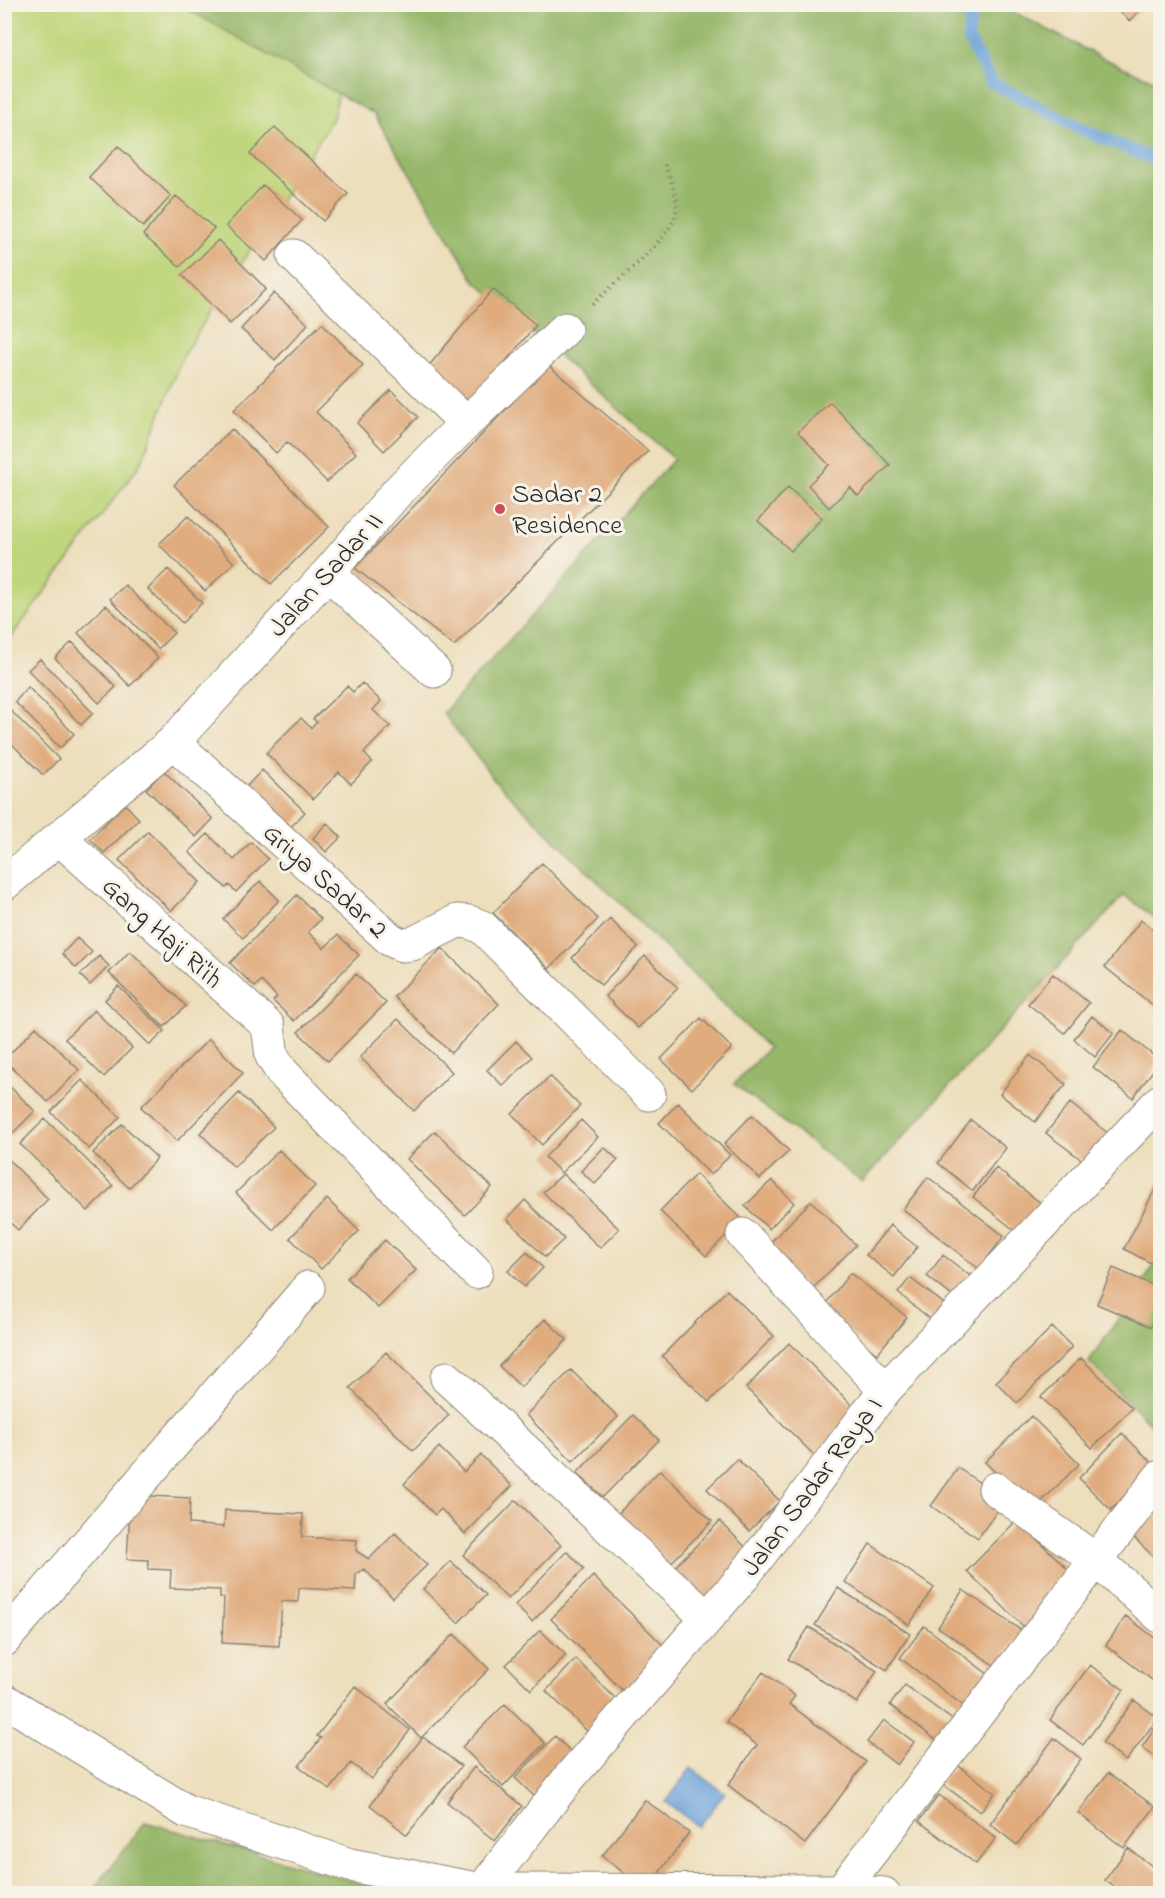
<svg xmlns="http://www.w3.org/2000/svg" width="1165" height="1898" viewBox="0 0 1165 1898" font-family="'Indie Flower',sans-serif">
<style>
.green{fill:#bfd67b;stroke:#758053;stroke-width:1.5}
.forest{fill:#97b76b;stroke:#61714b;stroke-width:1.5}
.water{fill:#6da3da;stroke:#4c6782;stroke-width:1.5}
.lines{fill:none;stroke-linecap:round;stroke-linejoin:round}
.stream{stroke:#6da3da;stroke-width:12}
.building{fill:#e0ac7e}
.minor-casing{stroke:#8c8474;stroke-width:35}
.tertiary-casing{stroke:#8c8474;stroke-width:35}
.path{stroke:#8c8474;stroke-width:4;stroke-dasharray:1.5 4.5;stroke-linecap:butt}
.minor{stroke:#fff;stroke-width:33}
.tertiary{stroke:#fff;stroke-width:33}
.poi-dot{fill:#d1495b;stroke:#f7f3e8;stroke-width:2}
.labels{text-anchor:middle;stroke-width:6;stroke-linejoin:round;paint-order:stroke}
.poi-label{font-size:27px;fill:#2b2b2b;stroke:#f7f3e8;text-anchor:start}
.street-label{font-size:27px;fill:#2b2b2b;stroke:#f7f3e8}
</style>
<rect width="100%" height="100%" fill="#f7f3e8"/>
<filter id="ink" filterUnits="userSpaceOnUse"><feTurbulence type="fractalNoise" baseFrequency=".0167" numOctaves="2"/><feDisplacementMap in="SourceGraphic" scale="12" xChannelSelector="R" yChannelSelector="G"/><feConvolveMatrix kernelMatrix="1 2 1 2 8 2 1 2 1" color-interpolation-filters="sRGB"/></filter>
<filter id="wash" filterUnits="userSpaceOnUse"><feTurbulence type="fractalNoise" baseFrequency=".008" numOctaves="4" result="noise"/><feDisplacementMap in="SourceGraphic" scale="24" xChannelSelector="R" yChannelSelector="G"/><feGaussianBlur stdDeviation="1.35" result="paint"/><feColorMatrix in="noise" values="0 0 0 0 0 0 0 0 0 0 0 0 0 0 0 0 0 1.4 0 .05"/><feComposite in="paint" operator="in"/></filter>
<g filter="url(#wash)">
<rect width="100%" height="100%" fill="#eddebc"/>
<!-- green -->
<path class="green" d="M5 5H298L345 67 333 118 184 354 141 463 5 645Z"/>
<!-- forest -->
<path class="forest" d="M180 5H1017L1012 11 1100 57 1160 83V922L1124 895 862 1182 734 1084 768 1048 497 783 443 713 674 459 474 280 374 114Z
M1160 1257V1434L1089 1362Z
M145 1822 395 1893 90 1894Z"/>
<!-- water -->
<path class="water" d="M691 1768 725 1793 699 1827 666 1802Z"/>
<g class="lines">
<!-- stream -->
<path class="stream" d="M973 4 968 38 991 82 1083 130 1160 162"/>
</g>
<g id="blocks">
<!-- building -->
<path class="building" d="M1113 4H1146L1129 21Z
M275 127 348 194 323 221 250 154Z
M118 146 171 196 143 227 89 177Z
M263 185 302 220 266 261 226 226Z
M176 196 214 228 180 267 143 235Z
M218 240 266 289 230 324 182 275Z
M493 289 536 325 470 404 427 368Z
M274 293 308 324 275 360 241 329Z
M322 323 363 365 316 412 356 453 327 482 287 442 276 453 234 410Z
M548 365 648 451 454 646 355 568Z
M391 390 418 417 384 451 357 423Z
M830 402 890 465 858 496 850 487 829 508 808 485 829 465 798 432Z
M232 429 329 527 271 584 174 485Z
M788 487 822 518 791 551 758 521Z
M188 516 234 563 205 591 159 544Z
M168 569 202 603 182 623 148 589Z
M125 585 174 633 158 649 110 599Z
M106 605 158 658 130 686 78 633Z
M72 642 116 687 99 703 55 658Z
M40 659 93 713 81 725 28 670Z
M362 683 381 701 373 710 390 726 364 753 372 762 351 784 339 772 313 799 266 753 301 718 311 728 317 722 313 719 347 686 353 692Z
M28 687 74 734 60 748 15 702Z
M4 704 59 759 43 775 4 736Z
M262 770 305 812 288 830 245 788Z
M164 771 213 819 196 837 146 789Z
M125 804 139 819 104 853 90 839Z
M327 823 341 837 326 852 313 838Z
M148 831 200 882 171 911 119 860Z
M208 834 234 860 251 842 268 859 236 892 229 885 226 888 189 852Z
M542 863 598 919 549 969 493 913Z
M260 881 279 900 243 938 223 919Z
M297 895 321 919 308 932 324 948 338 935 359 955 294 1021 273 1001 277 997 261 981 255 987 230 963Z
M610 919 638 947 601 985 572 958Z
M1141 920 1160 935V1011L1105 967Z
M77 938 92 952 76 968 62 954Z
M442 948 499 1004 451 1053 394 997Z
M130 951 186 1006 164 1027 109 973Z
M99 956 109 966 90 985 80 975Z
M645 956 678 988 638 1028 605 996Z
M356 974 386 1003 328 1061 298 1032Z
M1053 974 1089 1003 1065 1033 1028 1004Z
M118 986 165 1031 150 1045 105 1000Z
M94 1010 132 1048 104 1077 65 1039Z
M1092 1016 1114 1033 1095 1057 1074 1039Z
M701 1018 732 1048 692 1089 661 1059Z
M398 1019 452 1072 414 1111 360 1057Z
M36 1027 79 1070 48 1102 4 1060Z
M1122 1030 1160 1061 1133 1098 1093 1067Z
M209 1039 243 1073 177 1141 141 1107Z
M516 1041 532 1057 503 1086 487 1070Z
M1030 1055 1066 1084 1035 1122 1000 1094Z
M550 1076 580 1106 542 1145 512 1114Z
M82 1080 120 1117 89 1149 51 1112Z
M4 1081 35 1111 4 1142Z
M239 1093 274 1127 234 1167 200 1133Z
M678 1103 730 1155 711 1175 659 1123Z
M1070 1103 1109 1134 1086 1163 1046 1133Z
M752 1115 789 1151 760 1179 724 1144Z
M45 1119 113 1186 88 1211 20 1144Z
M581 1120 598 1137 561 1173 545 1157Z
M971 1120 1006 1148 973 1191 938 1163Z
M122 1124 157 1158 129 1188 93 1153Z
M435 1131 492 1187 465 1215 407 1159Z
M604 1147 618 1160 595 1184 581 1171Z
M279 1150 315 1186 273 1230 236 1193Z
M4 1155 48 1199 18 1230 4 1217Z
M996 1168 1047 1208 1024 1238 973 1197Z
M563 1174 619 1229 600 1248 543 1192Z
M696 1174 742 1219 706 1256 660 1211Z
M928 1177 1004 1236 979 1269 903 1209Z
M772 1180 794 1203 769 1229 745 1206Z
M1160 1180V1268L1124 1249Z
M327 1199 359 1231 321 1269 290 1238Z
M525 1200 564 1239 545 1257 507 1219Z
M811 1201 856 1245 810 1291 765 1248Z
M890 1225 917 1247 894 1277 866 1255Z
M385 1240 416 1270 378 1308 347 1278Z
M527 1252 543 1268 524 1287 508 1271Z
M943 1255 973 1278 956 1299 927 1276Z
M1113 1268 1160 1288V1305L1151 1327 1097 1304Z
M850 1273 907 1317 877 1354 821 1310Z
M910 1278 951 1309 938 1325 898 1293Z
M727 1290 774 1336 709 1402 662 1356Z
M545 1319 567 1340 521 1387 499 1366Z
M1052 1327 1072 1347 1017 1403 996 1382Z
M789 1343 858 1411 815 1456 746 1388Z
M386 1352 449 1415 413 1451 350 1388Z
M1081 1358 1132 1408 1092 1448 1041 1397Z
M571 1370 618 1417 573 1461 526 1415Z
M633 1415 659 1440 603 1497 577 1473Z
M1031 1416 1079 1464 1033 1510 985 1462Z
M1122 1433 1154 1465 1111 1510 1079 1478Z
M439 1447 464 1472 481 1455 512 1486 465 1534 441 1509 435 1515 404 1484Z
M737 1459 780 1501 749 1531 707 1489Z
M958 1468 1005 1500 978 1538 931 1506Z
M660 1470 712 1521 664 1570 613 1519Z
M131 1495 190 1498 189 1524 224 1527 225 1510 303 1514 302 1537 357 1540 356 1551 369 1559 395 1533 427 1565 393 1598 364 1569 356 1574 355 1591 299 1588 298 1602 282 1601 279 1646 222 1643 224 1598H220V1590L170 1588 171 1570 148 1569V1560L127 1559Z
M1160 1495V1560L1159 1562 1126 1530Z
M516 1500 561 1545 508 1599 463 1555Z
M1017 1520 1075 1576 1025 1628 967 1571Z
M720 1521 752 1554 704 1603 671 1571Z
M870 1544 934 1588 909 1625 845 1582Z
M567 1551 584 1569 532 1622 515 1605Z
M451 1561 486 1595 458 1623 423 1589Z
M593 1576 668 1650 626 1694 551 1619Z
M838 1588 910 1634 887 1670 815 1625Z
M963 1590 1022 1631 997 1667 938 1627Z
M1126 1616 1160 1642V1686L1106 1645Z
M924 1626 997 1681 973 1713 900 1658Z
M809 1627 877 1671 857 1703 788 1659Z
M540 1630 566 1655 531 1690 506 1665Z
M454 1634 489 1669 421 1738 387 1704Z
M576 1659 620 1703 590 1734 546 1691Z
M1090 1665 1124 1690 1083 1745 1050 1720Z
M763 1672 795 1696 789 1704 866 1762 805 1844 728 1785 757 1745 726 1722Z
M905 1685 962 1727 947 1748 890 1705Z
M355 1686 410 1730 372 1779 351 1763 330 1790 299 1766 321 1738 317 1736Z
M1134 1700 1158 1718 1126 1761 1102 1743Z
M505 1704 545 1743 503 1787 462 1747Z
M884 1720 914 1742 897 1765 867 1742Z
M1160 1721V1761L1142 1747Z
M555 1736 575 1756 535 1797 515 1778Z
M423 1737 461 1766 407 1835 370 1805Z
M1054 1738 1081 1759 1017 1845 990 1824Z
M956 1764 995 1793 980 1812 941 1783Z
M474 1767 522 1806 495 1841 447 1802Z
M1108 1773 1155 1807 1124 1848 1078 1813Z
M939 1795 996 1838 976 1864 919 1821Z
M645 1800 689 1833 646 1890 602 1856Z
M1128 1848 1160 1872V1888L1156 1894H1124L1105 1880Z"/>
</g>
</g>
<g filter="url(#ink)">
<use href="#blocks" fill-opacity="0" stroke="#8c8474" stroke-width="1.5"/>
<g class="lines">
<defs>
<path id="minor" d="M294 256 466 423
M328 573 434 671
M173 742 391 940 402 945 412 944 457 921 469 922 482 927 649 1094
M59 838 268 1026 272 1056 282 1072 476 1272
M4 884 173 742 328 573 398 491 466 423 565 329
M743 1235 885 1390
M447 1378 707 1618
M995 1489 1096 1560 1160 1616
M4 1640 308 1288
M482 1890 569 1778 743 1577 885 1390 1160 1101
M841 1891 1160 1477"/>
<path id="tertiary" d="M4 1700 186 1811 350 1865 482 1890 841 1891 884 1894"/>
</defs>
<!-- minor casing -->
<use href="#minor" class="minor-casing"/>
<!-- tertiary casing -->
<use href="#tertiary" class="tertiary-casing"/>
<!-- path -->
<path class="path" d="M592 304C614 284 665 243 675 217 681 199 670 179 664 163"/>
<!-- minor -->
<use href="#minor" class="minor"/>
<!-- tertiary -->
<use href="#tertiary" class="tertiary"/>
</g>
</g>
<!-- markers -->
<circle class="poi-dot" cx="500" cy="509" r="6"/>
<g class="labels">
<!-- poi labels -->
<g class="poi-label">
<text x="512" y="502">Sadar 2<tspan x="512" dy="31">Residence</tspan></text>
</g>
<!-- street labels -->
<g class="street-label">
<text transform="translate(325 574) rotate(-48)" y="9">Jalan Sadar II</text>
<text transform="translate(326 880) rotate(42)" y="9">Griya Sadar 2</text>
<text transform="translate(163 932) rotate(42)" y="9">Gang Haji Ri'ih</text>
<text transform="translate(811 1486) rotate(-53)" y="9">Jalan Sadar Raya I</text>
</g>
</g>
<!-- margin -->
<rect width="1165" height="1898" fill="none" stroke="#f7f3e8" stroke-width="24"/>
</svg>
